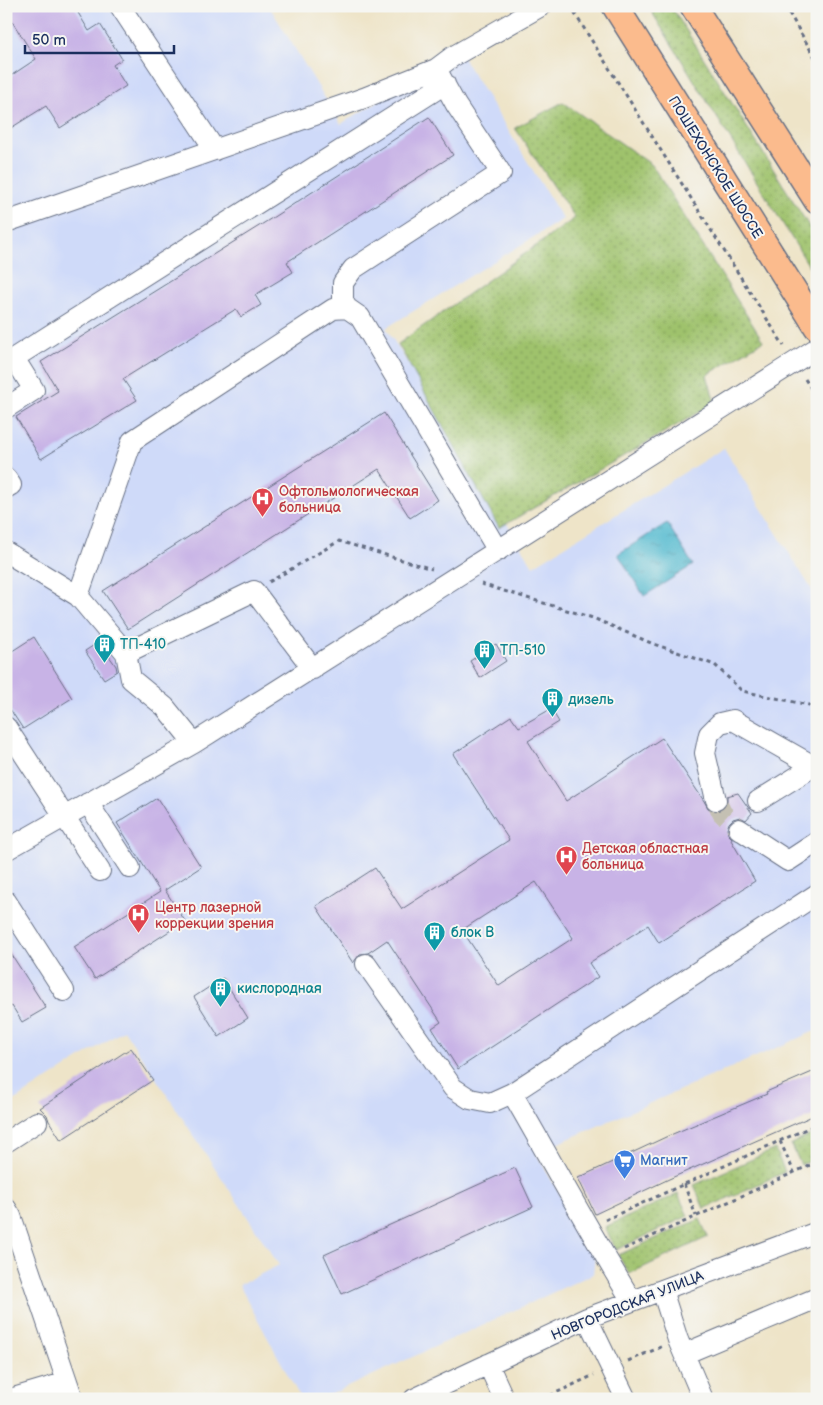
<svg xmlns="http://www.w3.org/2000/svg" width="823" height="1405" viewBox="0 0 823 1405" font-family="'Balsamiq Sans',sans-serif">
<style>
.built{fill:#cfdaf9}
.grass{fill:url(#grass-dots);stroke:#5d7865}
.water{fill:url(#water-ripples);stroke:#367496}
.building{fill:#c8b3e6;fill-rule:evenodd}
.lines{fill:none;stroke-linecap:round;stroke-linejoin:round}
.minor-tunnel{stroke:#c4c0b3;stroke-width:20;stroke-dasharray:20 10;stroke-linecap:butt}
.minor-casing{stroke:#656e83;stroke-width:22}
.major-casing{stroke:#656e83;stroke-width:28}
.path{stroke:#656e83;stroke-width:3;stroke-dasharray:4 4;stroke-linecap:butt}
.minor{stroke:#fff;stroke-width:20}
.major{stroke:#fbbb8d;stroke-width:25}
.labels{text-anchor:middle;stroke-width:4;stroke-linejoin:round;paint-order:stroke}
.street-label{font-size:14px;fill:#1b2f5e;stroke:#f6f6f2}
.health-label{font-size:14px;fill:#be3a42;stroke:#f6f6f2;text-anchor:start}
.culture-label{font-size:14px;fill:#0d838f;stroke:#f6f6f2;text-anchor:start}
.shop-label{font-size:14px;fill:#366cbe;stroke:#f6f6f2;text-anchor:start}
</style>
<defs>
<pattern id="grass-dots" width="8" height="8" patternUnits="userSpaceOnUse" patternTransform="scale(1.25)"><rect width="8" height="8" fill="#9fc26c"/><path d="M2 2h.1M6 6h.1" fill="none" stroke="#819e5c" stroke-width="1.8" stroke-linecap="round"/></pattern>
<pattern id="water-ripples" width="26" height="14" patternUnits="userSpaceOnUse" patternTransform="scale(1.25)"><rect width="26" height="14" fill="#51b9cf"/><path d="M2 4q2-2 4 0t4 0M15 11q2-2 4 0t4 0" fill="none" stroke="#4297ab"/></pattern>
</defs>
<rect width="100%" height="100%" fill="#f6f6f2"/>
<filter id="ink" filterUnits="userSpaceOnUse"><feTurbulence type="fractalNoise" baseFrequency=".02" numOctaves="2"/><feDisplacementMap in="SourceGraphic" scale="10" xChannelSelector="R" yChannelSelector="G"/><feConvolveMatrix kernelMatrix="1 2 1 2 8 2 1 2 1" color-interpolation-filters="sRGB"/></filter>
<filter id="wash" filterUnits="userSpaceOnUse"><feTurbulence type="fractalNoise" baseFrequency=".0096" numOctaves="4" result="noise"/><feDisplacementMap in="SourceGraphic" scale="20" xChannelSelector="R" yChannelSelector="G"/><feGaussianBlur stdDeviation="1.12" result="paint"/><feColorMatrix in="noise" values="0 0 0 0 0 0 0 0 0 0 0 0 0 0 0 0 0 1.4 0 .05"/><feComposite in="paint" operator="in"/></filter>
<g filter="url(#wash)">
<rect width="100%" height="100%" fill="#eee4c8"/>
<!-- built -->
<path class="built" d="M6 6H269L341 124 459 51 563 219 386 328 533 566 724 448 817 598V1030L536 1153 595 1256 593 1274 321 1399H301L239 1285 279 1265 124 1030 6 1106Z"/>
<!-- grass -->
<path class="grass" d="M648 6H671L817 239V279Z
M563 102 652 165 763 341 707 375 715 403 499 528 398 344 575 218 515 128Z
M817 1132V1158L801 1165 791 1144Z
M775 1149 785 1172 704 1209 694 1185Z
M678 1194 688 1216 616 1250 605 1227Z
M700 1219 708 1237 629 1274 618 1255Z"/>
<!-- water -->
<path class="water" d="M667 523 693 565 644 596 618 554Z"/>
<g id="blocks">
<!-- building -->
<path class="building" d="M6 6H74L89 31 100 24 122 59 113 65 126 86 60 128 46 106 6 131V79L36 59 6 12Z
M429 117 453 155 287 262 293 272 255 295 261 305 241 317 236 309 123 379 137 400 41 459 16 417 58 391 41 362 272 218Z
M384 413 438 500 410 518 379 469 128 629 103 591Z
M34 637 72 698 23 729 6 703V655Z
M99 642 116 666 117 671 104 679 85 651Z
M496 644 506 661 480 678 470 661Z
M551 709 559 722 528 741 566 801 662 738 704 801 708 808 713 811H719L724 808 727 804V796L738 793 752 813 746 820 740 817 733 819 729 823 727 829 728 834 732 838 731 840 755 881 659 943 648 925 589 963 598 977 458 1069 432 1028 441 1022 387 940 368 953 360 954 353 963 316 906 375 868 402 909 509 840 453 754 511 716 519 727ZM536 882 573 938 499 986 462 930Z
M157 798 201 867 165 890 185 921 95 979 74 947 160 892 117 823Z
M6 946 46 1008 22 1022 12 1006 6 1009Z
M223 978 248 1018 219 1037 194 997Z
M131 1048 153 1080 61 1140 49 1121 47 1115 40 1108Z
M817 1070V1114L669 1179 595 1214 578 1178 668 1136 767 1094 766 1092Z
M515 1168 533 1207 342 1294 324 1255Z"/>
</g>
</g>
<g filter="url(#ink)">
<use href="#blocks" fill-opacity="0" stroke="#656e83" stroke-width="1"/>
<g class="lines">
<!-- minor-tunnel -->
<path class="minor-tunnel" d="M716 800 722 813 739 829"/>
<defs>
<path id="minor" d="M120 6 215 150
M6 222 364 98 436 69 452 57 541 6
M347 308 343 301V283L353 269 501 173 456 105 439 74
M6 408 34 390 14 358 445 84
M6 478 11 485 6 488
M6 552 78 596
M126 653 254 591 313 669
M6 727 100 871
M194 743 165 707 131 679 126 653 78 596 132 441 333 309 347 308 360 317 498 551
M716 800 705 753 709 734 720 723 733 720 817 768
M758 801 814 766
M88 803 130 868
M739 829 788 861 817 842
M6 850 194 743 817 348
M6 901 64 991
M366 964 453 1088 470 1099 490 1103 512 1093
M6 1142 37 1122
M6 1208 11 1216 73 1399
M662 1290 678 1340 703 1399
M632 1301C590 1233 552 1162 512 1093L817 894
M587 1318 626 1399
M684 1354 817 1298
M488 1364 504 1399
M10 1399 67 1382
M414 1399 587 1318 817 1232"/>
<path id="major" d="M615 6 817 327
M693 6 817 201"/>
</defs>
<!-- minor casing -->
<use href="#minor" class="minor-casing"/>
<!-- major casing -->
<use href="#major" class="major-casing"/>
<!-- path -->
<path class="path" d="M570 6 784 346
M785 6 817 61
M805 379 817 398
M269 582 339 541 432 569
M481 584 593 618 651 643 715 665 742 691 809 705 817 709
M780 1141 794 1172
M684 1184 696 1216
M605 1220 817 1124
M624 1249 817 1162
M628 1361 661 1347
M543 1399 594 1375"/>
<!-- minor -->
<use href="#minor" class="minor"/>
<!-- major -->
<use href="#major" class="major"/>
</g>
</g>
<!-- icons -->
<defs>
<symbol id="hospital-pin" viewBox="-11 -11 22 30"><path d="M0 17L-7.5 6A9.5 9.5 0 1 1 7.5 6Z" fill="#e0444e" stroke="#f6f6f2"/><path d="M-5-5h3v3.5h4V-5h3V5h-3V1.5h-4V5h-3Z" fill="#fff"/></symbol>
<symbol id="building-pin" viewBox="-11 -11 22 30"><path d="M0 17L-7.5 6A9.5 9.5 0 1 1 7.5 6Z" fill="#0f9aa8" stroke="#f6f6f2"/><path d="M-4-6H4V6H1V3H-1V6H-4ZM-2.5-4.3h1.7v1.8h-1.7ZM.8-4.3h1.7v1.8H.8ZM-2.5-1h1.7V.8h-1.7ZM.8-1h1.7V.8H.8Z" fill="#fff"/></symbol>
<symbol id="supermarket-pin" viewBox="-11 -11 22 30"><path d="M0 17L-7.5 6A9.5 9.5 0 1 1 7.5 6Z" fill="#3f7fe0" stroke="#f6f6f2"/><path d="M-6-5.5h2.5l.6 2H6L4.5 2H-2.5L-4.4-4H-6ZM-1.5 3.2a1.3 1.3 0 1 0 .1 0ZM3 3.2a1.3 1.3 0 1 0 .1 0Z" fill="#fff"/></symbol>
</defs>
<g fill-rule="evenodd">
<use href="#hospital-pin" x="250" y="486" width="25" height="34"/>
<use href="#building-pin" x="92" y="632" width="25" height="34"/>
<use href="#building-pin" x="472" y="638" width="25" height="34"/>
<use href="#building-pin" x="540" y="686" width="25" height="34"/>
<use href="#hospital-pin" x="554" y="844" width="25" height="34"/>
<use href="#hospital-pin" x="126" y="902" width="25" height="34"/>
<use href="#building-pin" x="422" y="920" width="25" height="34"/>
<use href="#building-pin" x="208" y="976" width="25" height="34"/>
<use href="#supermarket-pin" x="612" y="1148" width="25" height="34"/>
</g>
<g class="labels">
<!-- street labels -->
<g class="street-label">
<text transform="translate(716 167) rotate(58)" y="5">ПОШЕХОНСКОЕ ШОССЕ</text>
<text transform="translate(627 1305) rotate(-22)" y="5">НОВГОРОДСКАЯ УЛИЦА</text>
</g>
<!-- health labels -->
<g class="health-label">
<text x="279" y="496">Офтольмологическая<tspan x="279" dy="16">больница</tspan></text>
<text x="582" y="853">Детская областная<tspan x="582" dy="16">больница</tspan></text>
<text x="155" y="912">Центр лазерной<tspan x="155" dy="16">коррекции зрения</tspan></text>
</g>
<!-- culture labels -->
<g class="culture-label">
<text x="120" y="649">ТП-410</text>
<text x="500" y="655">ТП-510</text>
<text x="568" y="704">дизель</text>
<text x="451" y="937">блок В</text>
<text x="237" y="993">кислородная</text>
</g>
<!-- shop labels -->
<g class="shop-label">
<text x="640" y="1165">Магнит</text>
</g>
</g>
<!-- margin -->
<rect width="823" height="1405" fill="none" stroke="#f6f6f2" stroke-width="25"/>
<!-- scale -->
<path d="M25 45v8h149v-8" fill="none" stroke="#1b2f5e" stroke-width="2.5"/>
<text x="32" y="45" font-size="15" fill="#1b2f5e" stroke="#f6f6f2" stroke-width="4" paint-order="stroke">50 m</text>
</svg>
